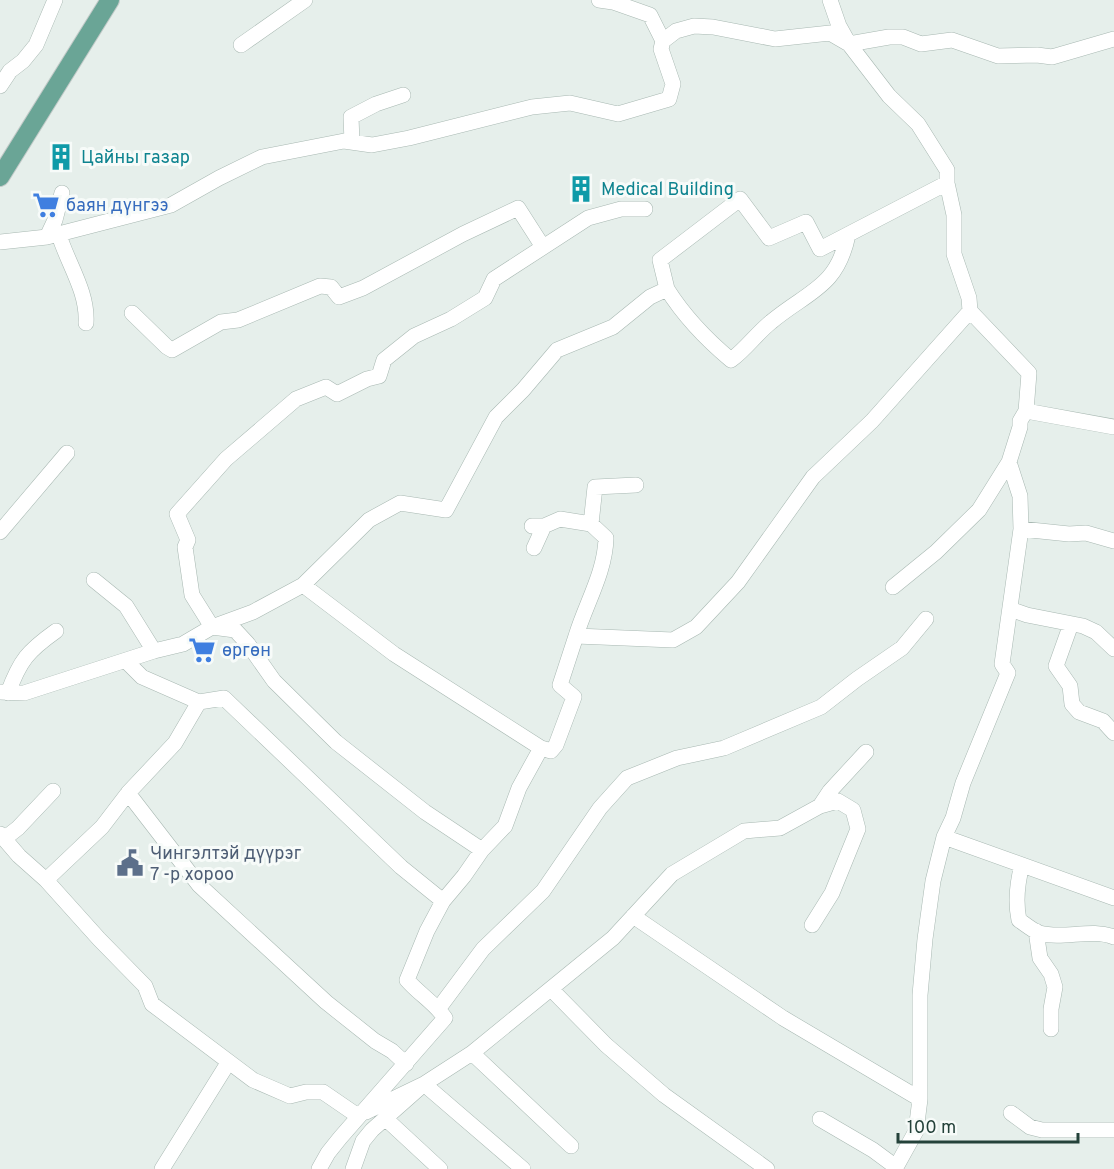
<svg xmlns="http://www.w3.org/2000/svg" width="1114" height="1169" viewBox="0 0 1114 1169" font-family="Overpass,sans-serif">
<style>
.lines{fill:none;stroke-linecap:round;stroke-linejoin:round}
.minor-casing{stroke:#a8b8b2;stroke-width:16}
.major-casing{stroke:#c2cac8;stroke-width:20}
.minor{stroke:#fff;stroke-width:15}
.major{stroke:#6aa596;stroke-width:18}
.labels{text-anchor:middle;stroke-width:6;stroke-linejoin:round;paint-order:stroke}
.culture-label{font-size:18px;fill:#0d838f;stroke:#f7fbf9;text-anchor:start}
.shop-label{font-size:18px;fill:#366cbe;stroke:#f7fbf9;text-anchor:start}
.service-label{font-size:18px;fill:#4e5e75;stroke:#f7fbf9;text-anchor:start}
</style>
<rect width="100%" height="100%" fill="#e6efeb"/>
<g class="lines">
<defs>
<path id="minor" d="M599 0 613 2 650 15 663 41
M830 0 839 26 849 44 889 37H903L921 44 952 40 998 56 1037 55 1052 57 1114 39
M241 45 305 0
M0 86 10 71 23 61 36 45 55 0
M352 142 351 117 376 104 403 95
M59 235C68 264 88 292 86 323
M47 237 55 220 62 193
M0 242 47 237 171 205 219 178 262 157 344 141 372 145 409 138 532 107 570 103 618 114 669 99 673 84 661 49 663 41 676 31 694 26 713 27 775 39 830 33 849 44 889 96 918 124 947 170V183L954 215V254L969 298 970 311 1029 373 1026 411 1020 421V427L1009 462 1020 496 1021 529 1002 664 1008 673 963 783 953 818 944 837 933 881 925 939 920 995V1099L916 1131 895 1169
M667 289C684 316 707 340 731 360 746 349 757 333 771 322 808 291 837 288 848 235
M132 313 167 347 172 350 221 322 238 320 320 286 331 287 339 297 363 288 463 234 518 208 543 247
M1026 411 1114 427
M591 524 595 487 636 485
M532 526H544L560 519 591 524 606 538C605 573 586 603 576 636
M1021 529 1069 534 1086 533 1114 541
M0 532 67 453
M534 548 544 526
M94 580 126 606 154 651
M303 585 394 654 541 748 519 788 505 826 482 850
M893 587 936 552 979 510 1009 462
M1010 609 1027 615 1083 626 1096 632 1114 649
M1071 624 1056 666 1070 686 1072 704 1079 712 1103 721 1114 733
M126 661 142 677 199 702 224 698 401 867 443 901 464 876 482 850 425 812 336 742 274 681 248 644 235 630 212 627 192 595 185 547 188 540 177 514 226 459 296 399 326 387 337 394 367 379 379 376 384 360 414 336 451 319 485 298 494 279 588 218 621 209H645
M0 692 24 693 154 651 183 644 212 627 253 612 303 585 369 520 400 503 446 510 496 417 523 390 557 350 613 327 650 297 667 289 660 260 740 199 769 238 806 222 820 249 947 183
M8 693C20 660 28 651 56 631
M541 748 551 751 556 745 574 697 560 685 576 636 673 640 696 627 738 582 813 477 872 421 970 311
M128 793 199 885 326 1002 375 1041 392 1051 406 1064
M820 806 830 791 866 752
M0 834 19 856 46 880 99 939 145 986 152 1004 253 1080 290 1096 306 1092H323L358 1116
M944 837 1114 898
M4 839 18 828 53 791
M1022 865C1017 884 1015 901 1019 920 1025 924 1032 930 1039 933 1063 940 1091 928 1114 937
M46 880 102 827 128 793 175 743 199 702
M633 916 783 1018 920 1099
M1036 931 1040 958 1051 974 1055 987 1051 1009V1029
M551 989 606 1045 664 1095 767 1169
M439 1008 483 949 543 891 600 808 627 778 677 758 724 748 821 707 857 679 902 648 926 619
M472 1053 571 1146
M366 1112 424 1084 523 1169
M1011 1113 1030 1127 1042 1130H1114
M386 1119 440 1169
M820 1119 873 1150 896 1167
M162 1169 228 1063
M319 1169 328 1153 340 1138 445 1018C435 1003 419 994 407 980L427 931 443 901
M353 1169 363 1141 372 1130 424 1084 472 1053 613 938 672 874 744 831 780 828 820 806 838 801 853 810 858 829 832 893 812 925"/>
<path id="major" d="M0 177 110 0"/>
</defs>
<!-- minor casing -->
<use href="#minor" class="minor-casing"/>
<!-- major casing -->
<use href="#major" class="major-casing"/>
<!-- minor -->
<use href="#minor" class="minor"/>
<!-- major -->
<use href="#major" class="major"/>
</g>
<!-- icons -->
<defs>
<symbol id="building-bare" viewBox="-9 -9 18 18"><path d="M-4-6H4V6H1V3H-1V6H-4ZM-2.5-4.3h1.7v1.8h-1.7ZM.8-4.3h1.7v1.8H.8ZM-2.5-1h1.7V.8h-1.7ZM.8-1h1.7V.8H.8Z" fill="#0f9aa8" stroke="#f7fbf9" stroke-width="2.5" paint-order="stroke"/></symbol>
<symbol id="supermarket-bare" viewBox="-9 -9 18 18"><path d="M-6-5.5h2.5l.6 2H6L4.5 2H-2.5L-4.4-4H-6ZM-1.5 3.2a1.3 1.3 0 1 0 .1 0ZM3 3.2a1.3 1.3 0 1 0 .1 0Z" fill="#3f7fe0" stroke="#f7fbf9" stroke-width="2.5" paint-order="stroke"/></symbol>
<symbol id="civic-bare" viewBox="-9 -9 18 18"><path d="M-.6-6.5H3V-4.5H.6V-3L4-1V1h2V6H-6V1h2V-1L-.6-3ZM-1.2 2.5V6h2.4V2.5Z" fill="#5c6f8a" stroke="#f7fbf9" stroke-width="2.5" paint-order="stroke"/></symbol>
</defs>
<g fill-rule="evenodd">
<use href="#building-bare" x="42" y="138" width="38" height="38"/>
<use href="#building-bare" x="562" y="170" width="38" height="38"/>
<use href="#supermarket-bare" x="27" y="186" width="38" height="38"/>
<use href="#supermarket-bare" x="183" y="631" width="38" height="38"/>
<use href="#civic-bare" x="111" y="844" width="38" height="38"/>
</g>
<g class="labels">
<!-- culture labels -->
<g class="culture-label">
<text x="81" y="163">Цайны газар</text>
<text x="601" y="195">Medical Building</text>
</g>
<!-- shop labels -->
<g class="shop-label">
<text x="66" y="211">баян дүнгээ</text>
<text x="222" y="656">өргөн</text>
</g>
<!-- service labels -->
<g class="service-label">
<text x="150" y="859">Чингэлтэй дүүрэг<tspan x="150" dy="21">7 -р хороо</tspan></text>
</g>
</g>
<!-- scale -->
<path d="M898 1133v9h180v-9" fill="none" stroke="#24423a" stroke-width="3"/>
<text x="907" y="1133" font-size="18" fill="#24423a" stroke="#f7fbf9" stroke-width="4.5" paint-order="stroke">100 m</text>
</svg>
